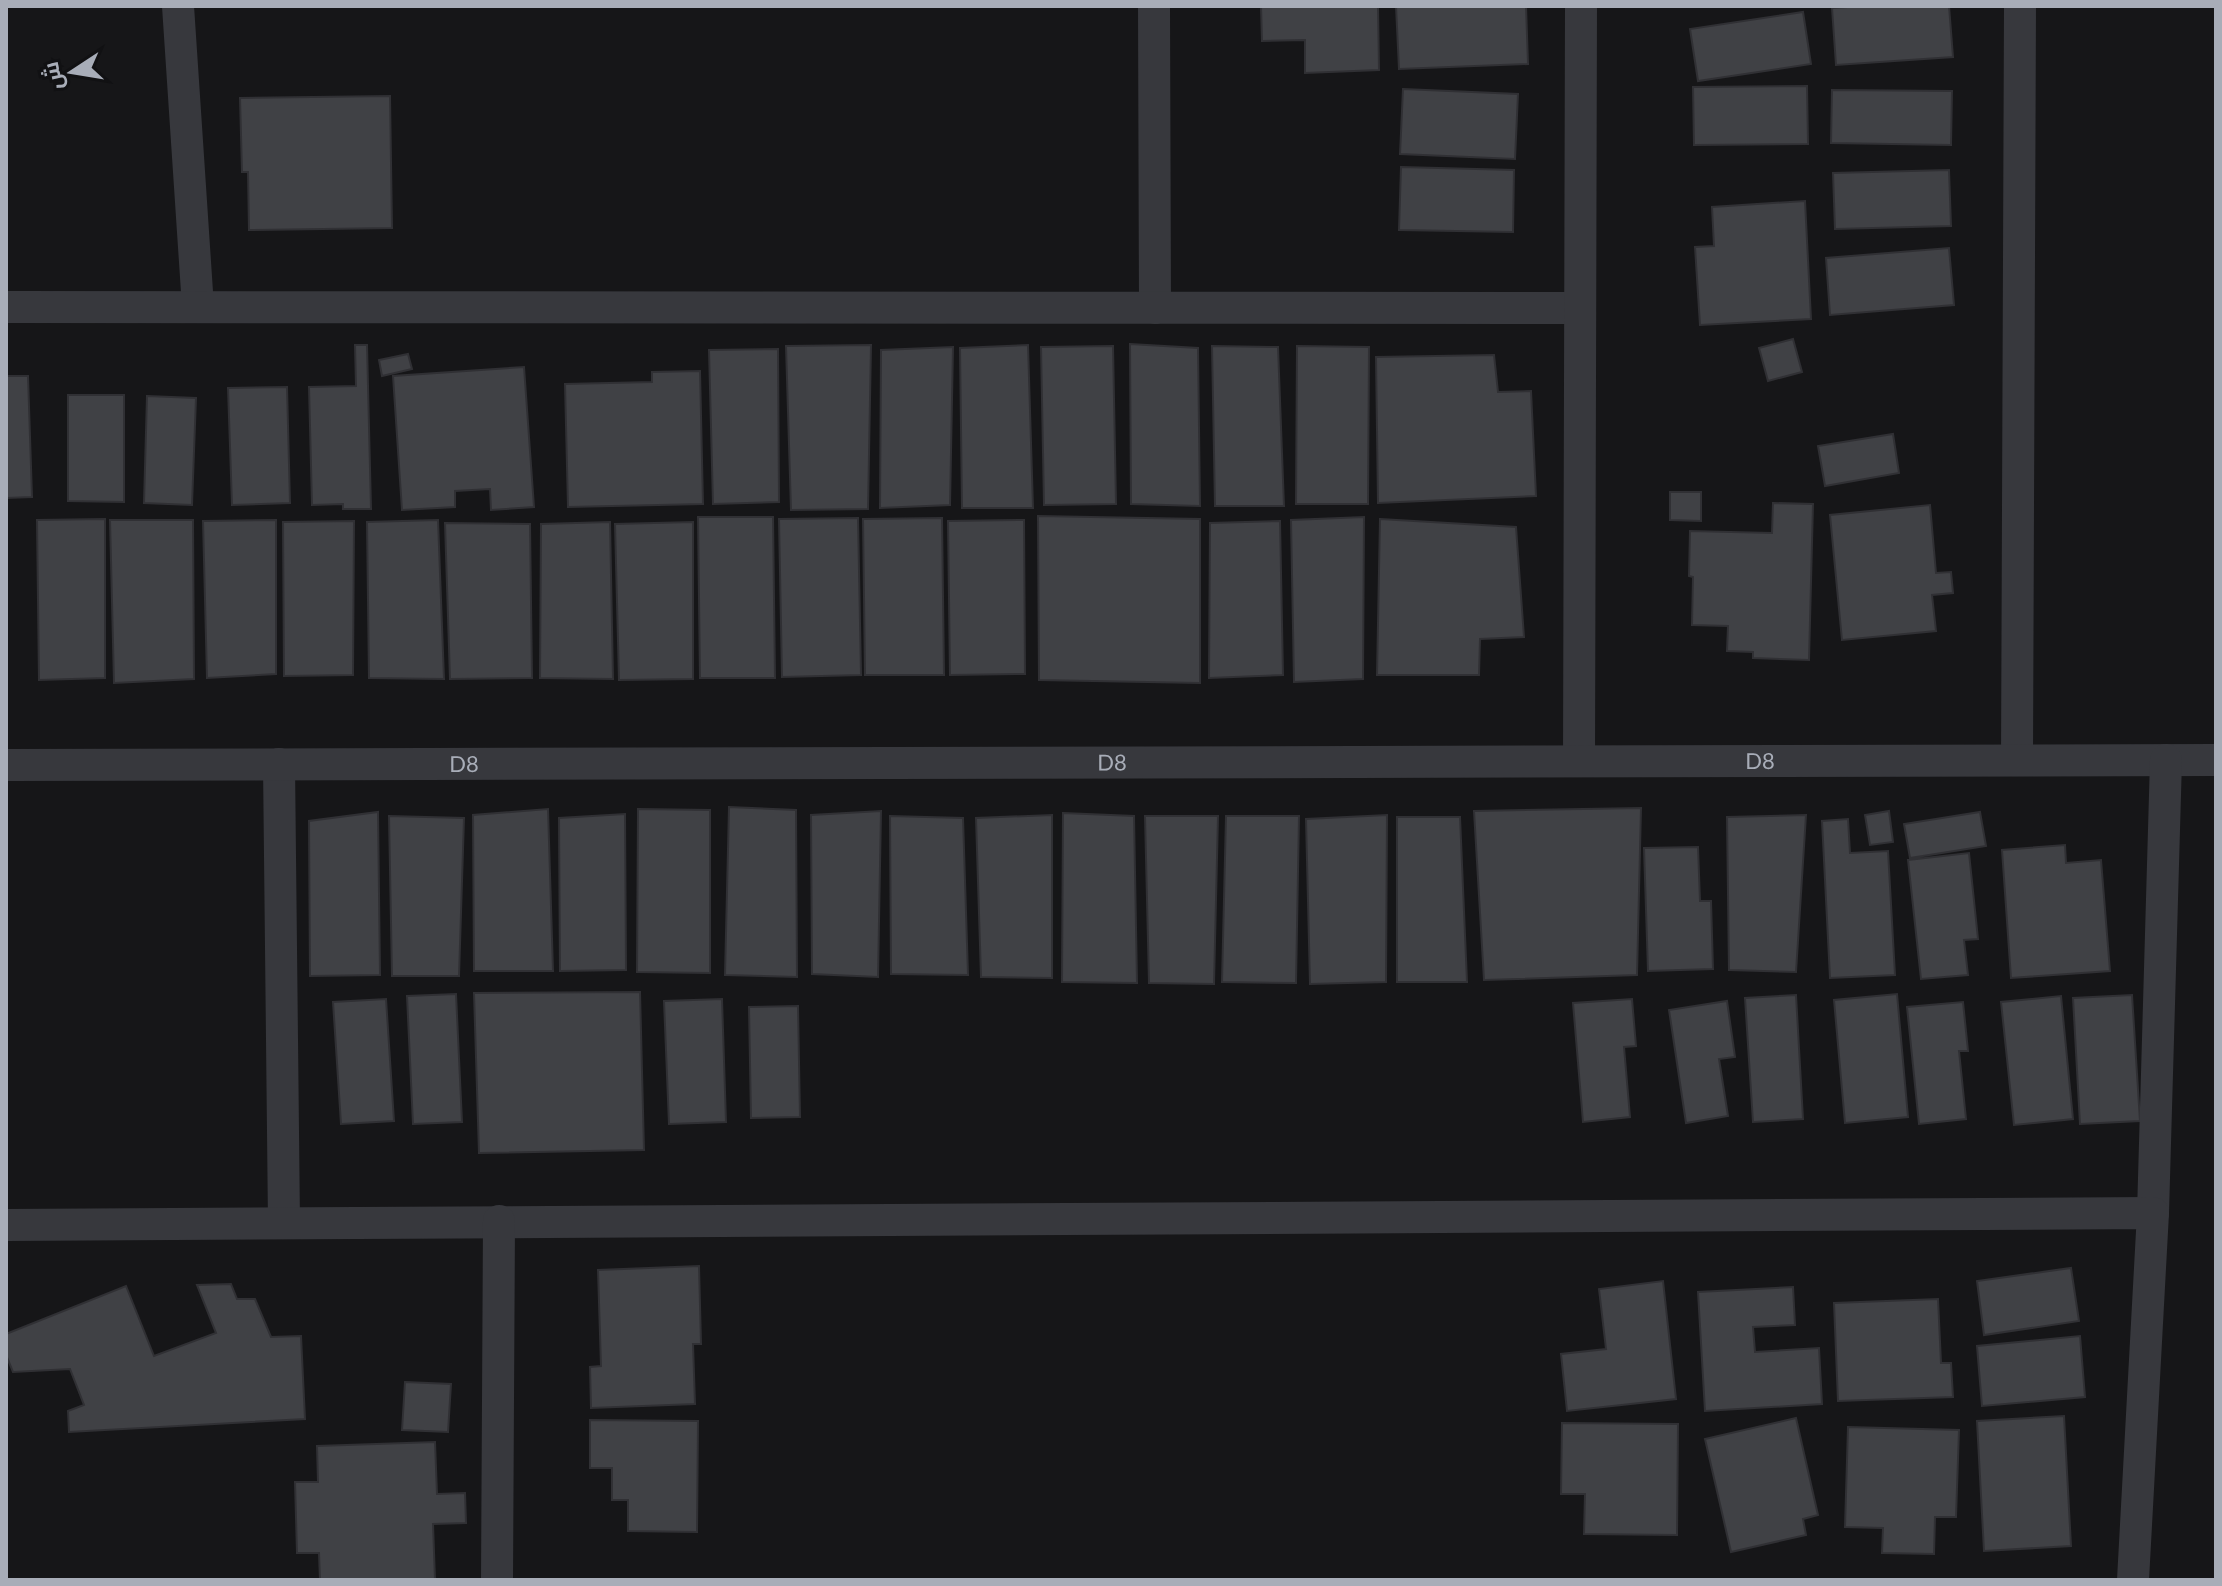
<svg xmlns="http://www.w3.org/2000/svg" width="2222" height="1586" viewBox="0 0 2222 1586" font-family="Lato,Cairo,sans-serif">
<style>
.building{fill:#404145;stroke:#303034;stroke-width:2}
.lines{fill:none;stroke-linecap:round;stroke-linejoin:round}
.minor{stroke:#37383d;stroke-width:32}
.labels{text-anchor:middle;stroke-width:7;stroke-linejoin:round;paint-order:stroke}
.street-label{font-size:22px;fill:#a8adb8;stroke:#111113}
</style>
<rect width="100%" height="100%" fill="#161618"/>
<!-- building -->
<path class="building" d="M1261 6H1378L1379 70 1305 73V40L1262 41Z
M1396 6H1526L1528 64 1399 69Z
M1863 6H1949L1953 57 1836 65 1832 8Z
M1803 12 1811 64 1698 81 1690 29Z
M1807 86 1808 144 1694 145 1693 87Z
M1403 89 1518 94 1515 159 1400 154Z
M1832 90 1952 91 1951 145 1831 143Z
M390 96 392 228 249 230 248 172H242L240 98Z
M1401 167 1514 170 1513 232 1399 230Z
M1949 170 1951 226 1835 229 1833 173Z
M1805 201 1811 319 1700 325 1695 247 1714 246 1712 207Z
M1949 248 1954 305 1830 315 1826 258Z
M1793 339 1802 372 1768 381 1759 348Z
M1130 344 1198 348 1200 506 1131 504Z
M355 345H367L371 509H343V504L312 505 309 387 356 386Z
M871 345 868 509 791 510 786 346Z
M1028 345 1033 508H962L960 348Z
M1113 346 1116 504 1044 505 1041 347Z
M1212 346 1278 347 1284 506H1215Z
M1297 346 1369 347 1368 504H1296Z
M953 347 950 505 880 508 881 350Z
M778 349 779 502 713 504 709 350Z
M408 354 412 369 382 376 379 360Z
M1494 355 1498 392 1531 391 1536 496 1378 503 1376 357Z
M524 367 534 507 491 510 490 489 455 491V507L402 510 393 376Z
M700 371 703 504 568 507 565 384 652 382V372Z
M6 376H28L32 497 6 498Z
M287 387 290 503 232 505 228 388Z
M68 395H124V502L68 501Z
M147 396 196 398 192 505 144 503Z
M1893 434 1899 473 1825 486 1818 446Z
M1670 492H1701V521L1670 520Z
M1773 503 1813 504 1809 660 1753 658V652L1727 651 1728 626 1692 625 1693 577 1689 576 1690 531 1772 533Z
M1930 505 1936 573 1951 572 1953 593 1932 595 1936 631 1842 640 1830 515Z
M1038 516 1200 519V683L1039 680Z
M698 517H773L775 678H700Z
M1364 517 1363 679 1294 682 1291 520Z
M858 518 861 675 782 677 779 519Z
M942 518 944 675H865L863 519Z
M105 519V678L39 680 37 520Z
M1380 519 1516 527 1524 637 1480 639 1479 675H1377Z
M110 520H193L194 679 114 683Z
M276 520V674L207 678 203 521Z
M438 520 444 679 369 678 367 522Z
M1024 520 1025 674 950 675 948 521Z
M354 521 353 675 284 676 283 522Z
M1280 521 1283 675 1209 678 1210 523Z
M610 522 613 679 540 678 541 524Z
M693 522V679L619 680 615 524Z
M445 523 530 524 532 678 450 679Z
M729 807 796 810 797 977 725 975Z
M1641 808 1637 975 1484 980 1474 811Z
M548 809 553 971H474L473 815Z
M638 809 710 810V973L637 972Z
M881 811 878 977 812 974 811 815Z
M1889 811 1893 842 1870 845 1865 815Z
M378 812 380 975 310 976 309 821Z
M1980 812 1986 846 1910 858 1904 824Z
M1063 813 1134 816 1137 983 1062 982Z
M625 814 626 970 560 971 559 818Z
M1052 815V978L981 977 976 818Z
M1387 815 1386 982 1310 984 1306 819Z
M1806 815 1796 972 1729 970 1727 817Z
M389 816 464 818 459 976H392Z
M890 816 963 818 968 975 891 974Z
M1145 816H1218L1214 984 1149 983Z
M1226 816H1299L1296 983 1222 982Z
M1397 817H1460L1467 982H1397Z
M1848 819 1850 853 1888 851 1895 975 1830 978 1822 821Z
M2065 845 2066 863 2101 860 2110 971 2011 978 2002 850Z
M1698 847 1700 901H1711L1713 969 1648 971 1644 848Z
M1969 853 1978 939 1964 940 1968 975 1921 979 1908 860Z
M640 992 644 1150 479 1153 474 993Z
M456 994 462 1122 413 1124 407 996Z
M1897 994 1908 1117 1845 1123 1834 1000Z
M1796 995 1803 1119 1753 1122 1745 998Z
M2132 995 2140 1121 2080 1124 2073 998Z
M2061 996 2073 1119 2014 1125 2001 1002Z
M386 999 394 1121 341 1124 333 1002Z
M722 999 726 1122 669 1124 664 1001Z
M1632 999 1636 1046 1624 1047 1630 1117 1583 1122 1573 1003Z
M1727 1001 1735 1057 1719 1059 1728 1116 1686 1123 1669 1010Z
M1963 1002 1968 1051H1959L1966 1119 1919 1124 1907 1007Z
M798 1006 800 1117 751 1118 749 1007Z
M699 1266 701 1344H693L695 1404 591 1408 590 1367 601 1366 598 1270Z
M2071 1268 2079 1321 1984 1335 1977 1281Z
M1663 1281 1676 1399 1567 1411 1561 1354 1606 1349 1599 1289Z
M231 1284 237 1299H255L271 1337 301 1336 305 1419 69 1432 68 1411 84 1405 70 1369 13 1372 6 1355V1334L126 1286 154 1356 216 1333 197 1285Z
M1793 1287 1795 1325 1753 1327 1755 1352 1819 1348 1822 1404 1705 1411 1698 1292Z
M1938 1299 1941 1363H1951L1953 1397 1838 1401 1834 1303Z
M2080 1336 2085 1397 1982 1406 1977 1346Z
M405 1382 451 1384 448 1432 402 1430Z
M2064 1416 2071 1546 1984 1551 1977 1421Z
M1796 1418 1818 1515 1803 1519 1806 1535 1731 1552 1705 1439Z
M590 1420 698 1421 697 1532 628 1531V1500H612V1468H590Z
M1562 1423 1678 1424 1677 1535 1584 1534 1585 1494H1561Z
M1848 1427 1959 1430 1956 1517H1935L1934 1554 1882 1553 1883 1528 1845 1527Z
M435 1442 437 1494 465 1493 466 1523 433 1524 435 1580H320L319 1553H297L295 1482H318L317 1446Z"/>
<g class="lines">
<!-- minor -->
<g class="minor">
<path d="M178 6 198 307"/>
<path d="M1154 6 1155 308"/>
<path d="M6 307 1580 308"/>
<path d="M2017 760 2020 6"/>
<path d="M1579 761 1581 6"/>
<path d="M279 764 284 1223"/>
<path id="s1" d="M6 765 2216 760"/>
<path d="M2153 1213 2166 760"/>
<path d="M6 1225 2153 1213 2133 1580"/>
<path d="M497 1580 499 1221"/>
</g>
</g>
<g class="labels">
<!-- street labels -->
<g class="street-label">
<text dy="8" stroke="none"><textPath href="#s1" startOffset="1754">D8</textPath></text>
<text dy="8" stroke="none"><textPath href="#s1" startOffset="1106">D8</textPath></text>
<text dy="8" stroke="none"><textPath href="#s1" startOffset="458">D8</textPath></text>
</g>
</g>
<!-- border -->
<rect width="2222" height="1586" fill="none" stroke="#a8adb8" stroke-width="16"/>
<!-- north arrow -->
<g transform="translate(72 72) rotate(258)" stroke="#111113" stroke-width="6" paint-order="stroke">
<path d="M0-6L14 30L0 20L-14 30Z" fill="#a8adb8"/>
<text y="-12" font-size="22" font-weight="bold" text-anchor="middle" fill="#a8adb8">ش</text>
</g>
</svg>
